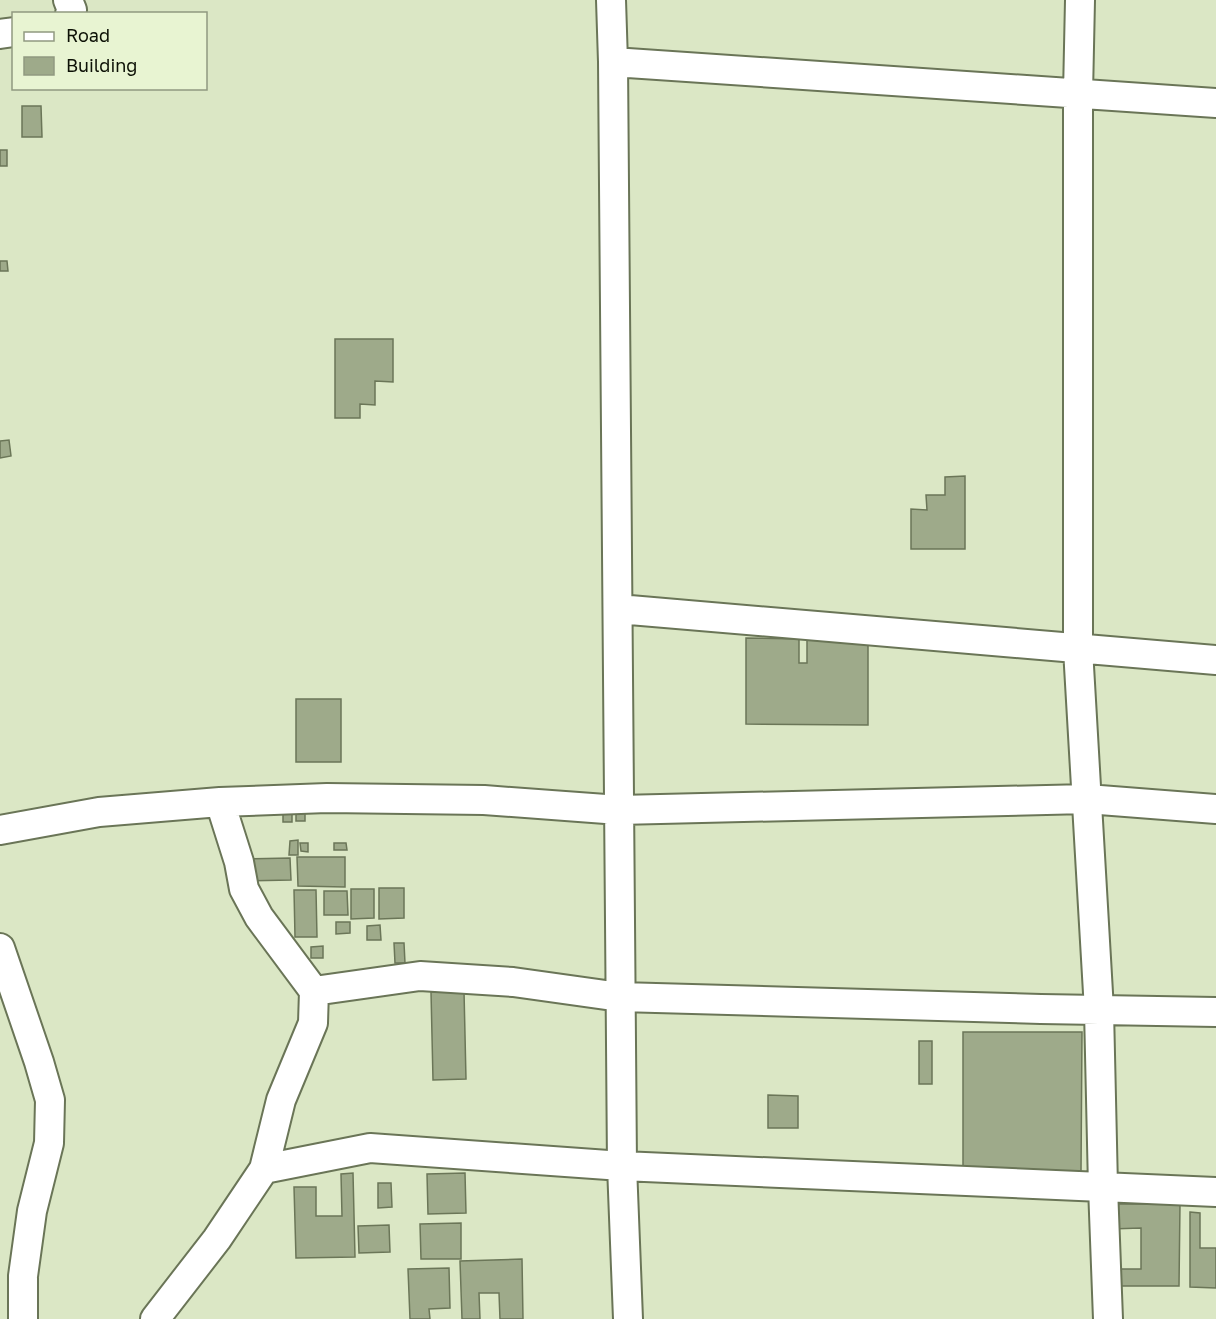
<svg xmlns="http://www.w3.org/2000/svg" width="1216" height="1319" viewBox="0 0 1216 1319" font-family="'Golos Text',sans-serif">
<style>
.building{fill:#9eaa8a;stroke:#6b7658;stroke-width:1.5}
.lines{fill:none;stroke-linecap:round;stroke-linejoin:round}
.minor-casing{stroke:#6a7557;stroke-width:32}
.minor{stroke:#fff;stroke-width:28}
</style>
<rect width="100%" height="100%" fill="#dbe7c5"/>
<!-- building -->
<path class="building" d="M22 106H41L42 137H22Z
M0 150H7V166H0Z
M0 261H7L8 271H0Z
M335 339H393V382L375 381V405L360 404V418H335Z
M9 440 11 456 0 458V441Z
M965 476V549H911V509L927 510 926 495H945V477Z
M746 638 799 639V663H807V639H868V725L746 724Z
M296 699H341V762H296Z
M305 808V821H296V809Z
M283 811H292V822H283Z
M298 840V855H289L290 841Z
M300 843H308V852L301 851Z
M334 843H346L347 850H334Z
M297 857H345V887L298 886Z
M290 858 291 880 245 881V859Z
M379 888H404V918L379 919Z
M351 889H374V918L351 919Z
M294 890H316L317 937H295Z
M324 891H347L348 915H324Z
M336 922H350V933L336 934Z
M380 925 381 940H367V926Z
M394 943H404L405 963H395Z
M323 946V958H311V947Z
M464 991 466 1079 433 1080 431 992Z
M963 1032H1082L1081 1172H963Z
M919 1041H932V1084H919Z
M768 1095 798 1096V1128H768Z
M353 1173 355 1257 296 1258 294 1187H316V1216H342L341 1174Z
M465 1173 466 1213 428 1214 427 1174Z
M378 1183H391L392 1207 378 1208Z
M1111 1204H1180L1179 1286H1111V1269H1141V1228L1111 1229Z
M1190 1212 1200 1213V1248H1216V1288L1190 1287Z
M461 1223V1259H421L420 1224Z
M389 1225 390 1252 359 1253 358 1226Z
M522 1259 523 1319H500L499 1293H479L480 1319H462L460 1261Z
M449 1268 450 1308 429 1309 430 1319H410L408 1269Z"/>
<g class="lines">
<defs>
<path id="minor" d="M68 0 72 10 70 14
M611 0 613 62 622 1166 628 1319
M1080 0 1078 94V649L1099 1010 1103 1187 1108 1319
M0 34 14 32
M613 62 1216 103
M618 609 1216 660
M0 830 99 812 220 802 327 798 484 800 619 810 1087 799 1216 809
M0 948 39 1062 50 1100 49 1143 32 1211 23 1276V1319
M314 991 420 976 513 982 620 997 1041 1009 1216 1012
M264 1169 370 1148 622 1166 1216 1192
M155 1319 217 1239 264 1169 281 1100 313 1023 314 991 259 917 244 889 239 862 220 802"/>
</defs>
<!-- minor casing -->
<use href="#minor" class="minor-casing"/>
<!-- minor -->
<use href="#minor" class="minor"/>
</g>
<!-- legend -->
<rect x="12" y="12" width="195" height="78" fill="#e8f4d2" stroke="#909980" stroke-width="1.5"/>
<rect x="24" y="32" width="30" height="9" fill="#ffffff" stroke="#909980" stroke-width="1.5"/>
<text x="66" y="42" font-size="18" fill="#0d1106">Road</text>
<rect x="24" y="57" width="30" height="18" fill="#9eaa8a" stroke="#909980" stroke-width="1.5"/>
<text x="66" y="72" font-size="18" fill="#0d1106">Building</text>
</svg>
